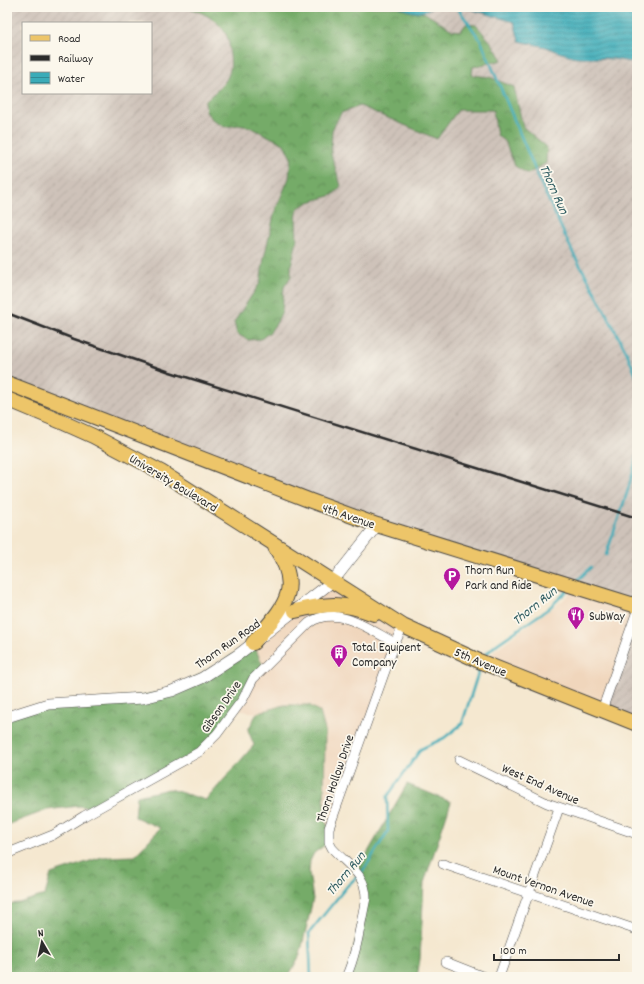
<svg xmlns="http://www.w3.org/2000/svg" width="644" height="984" viewBox="0 0 644 984" font-family="Dekko,sans-serif">
<style>
.built{fill:#f0d6bc}
.industrial{fill:url(#industrial-furrows);fill-rule:evenodd}
.forest{fill:url(#forest-crowns);stroke:#506b4a}
.water{fill:url(#water-rules);stroke:#336b72}
.lines{fill:none;stroke-linecap:round;stroke-linejoin:round}
.stream{stroke:#3babb8;stroke-width:2.5}
.minor-casing{stroke:#494744;stroke-width:10}
.tertiary-casing{stroke:#494744;stroke-width:12}
.primary-casing{stroke:#494744;stroke-width:16}
.minor{stroke:#fff;stroke-width:9}
.tertiary{stroke:#fff;stroke-width:11}
.primary{stroke:#edc569;stroke-width:14}
.rail{stroke:#2b2b2b;stroke-width:2.5}
.labels{text-anchor:middle;stroke-width:3.5;stroke-linejoin:round;paint-order:stroke}
.street-label{font-size:13px;fill:#2b2b2b;stroke:#fbf7ec}
.poi-label{font-size:13px;fill:#2b2b2b;stroke:#fbf7ec;text-anchor:start}
.water-label{font-size:14px;font-style:italic;fill:#315e63;stroke:#fbf7ec}
</style>
<defs>
<pattern id="industrial-furrows" width="10" height="10" patternUnits="userSpaceOnUse"><rect width="10" height="10" fill="#cec2b9"/><path d="M-1 1l2-2M0 10L10 0M9 11l2-2" fill="none" stroke="#b1a79f"/></pattern>
<pattern id="forest-crowns" width="20" height="18" patternUnits="userSpaceOnUse"><rect width="20" height="18" fill="#75ab68"/><path d="M2 6a3 3 0 1 1 6 0M12 15a3 3 0 1 1 6 0" fill="none" stroke="#608b56"/></pattern>
<pattern id="water-rules" width="6" height="5" patternUnits="userSpaceOnUse"><rect width="6" height="5" fill="#3babb8"/><path d="M0 2.5h6" fill="none" stroke="#328b96"/></pattern>
</defs>
<rect width="100%" height="100%" fill="#fbf7ec"/>
<filter id="ink" filterUnits="userSpaceOnUse"><feTurbulence type="fractalNoise" baseFrequency=".025" numOctaves="2"/><feDisplacementMap in="SourceGraphic" scale="8" xChannelSelector="R" yChannelSelector="G"/><feConvolveMatrix kernelMatrix="1 2 1 2 8 2 1 2 1" color-interpolation-filters="sRGB"/></filter>
<filter id="wash" filterUnits="userSpaceOnUse"><feTurbulence type="fractalNoise" baseFrequency=".012" numOctaves="4" result="noise"/><feDisplacementMap in="SourceGraphic" scale="16" xChannelSelector="R" yChannelSelector="G"/><feGaussianBlur stdDeviation="0.9" result="paint"/><feColorMatrix in="noise" values="0 0 0 0 0 0 0 0 0 0 0 0 0 0 0 0 0 1.4 0 .05"/><feComposite in="paint" operator="in"/></filter>
<g filter="url(#wash)">
<rect width="100%" height="100%" fill="#f5e8d0"/>
<!-- built -->
<path class="built" d="M333 581 403 626 329 828 324 819 325 730 284 705 257 713 242 711 237 706 253 643Z
M576 586 637 606 602 710 485 664 496 649 563 600Z"/>
<!-- industrial -->
<path class="industrial" d="M7 7H399L408 10 424 12 433 7H463L514 22 535 44 546 47 561 53 576 57 613 59 637 63V606L377 525 7 383ZM23 23H151V93H23Z
M637 611V724L602 710Z"/>
<!-- forest -->
<path class="forest" d="M185 7H399L408 11 425 13 452 30 461 31 466 24 476 25 491 42 502 60 473 67 472 75 489 77 514 87 523 127 547 147 546 163 528 174 515 166 505 142 497 135 493 110H458L437 139 360 106 341 113 332 130 331 154 341 186 333 195 309 202 298 208 296 219 297 242 291 265V276L284 287 282 311 277 322 270 332 261 339 248 340 237 334 234 322 260 283 264 258 275 211 289 178 291 158 284 144 250 127 238 125 225 127 214 121 206 112 205 101C213 94 224 86 228 76 231 70 231 62 230 55 229 50 230 44 228 39 222 21 203 12 185 7Z
M253 643 264 668 209 744 95 809 79 806 47 810 7 825V717L20 712 172 691Z
M284 705H309L320 712 325 730 324 819 329 828V842L314 853 310 861 309 872 313 899 300 955 288 977H7V904L19 903 45 895 51 874 102 857 135 856 160 828 135 817 137 796 169 789 206 800 254 745 248 730 257 713Z
M407 784 451 802 424 883 420 959 417 977H346L366 898 356 873Z"/>
<!-- water -->
<path class="water" d="M399 7H433C419 15 413 13 399 7Z
M463 7H637V63L613 59 576 57 561 53 546 47 519 41 514 22Z"/>
<g class="lines">
<!-- stream -->
<path class="stream" d="M457 7 481 41 542 186 574 255 588 279 627 353 637 378
M606 555 627 493 637 456
M577 581 591 567
M486 654 497 644 548 609 569 589
M360 874 363 871 388 831 387 797 421 749 444 738 462 724 479 670
M311 977 309 933 348 885 357 877"/>
</g>
</g>
<g filter="url(#ink)">
<g class="lines">
<defs>
<path id="minor" d="M602 710 637 611
M459 760 547 803 637 834
M11 852 53 835 84 816 199 752 217 734 243 699 253 679 309 623C337 604 370 630 395 643
M443 864 637 930
M446 962 484 977
M346 977C357 953 360 925 366 898 366 874 347 865 332 848L329 842V828L395 643 403 626
M499 977 559 808"/>
<path id="tertiary" d="M7 717 48 704 143 698 172 691 202 678 239 654 333 581 377 525"/>
<path id="primary" d="M7 383 311 501 377 525 637 606
M7 399 64 423 93 436 161 472 403 626 479 661 637 724
M295 611C327 603 343 602 374 614
M253 643C281 609 305 591 275 547"/>
</defs>
<!-- minor casing -->
<use href="#minor" class="minor-casing"/>
<!-- tertiary casing -->
<use href="#tertiary" class="tertiary-casing"/>
<!-- primary casing -->
<use href="#primary" class="primary-casing"/>
<!-- minor -->
<use href="#minor" class="minor"/>
<!-- tertiary -->
<use href="#tertiary" class="tertiary"/>
<!-- primary -->
<use href="#primary" class="primary"/>
<!-- rail -->
<path class="rail" d="M7 313 74 339 170 372 637 518"/>
</g>
</g>
<!-- icons -->
<defs>
<symbol id="parking-pin" viewBox="-11 -11 22 30"><path d="M0 17L-7.5 6A9.5 9.5 0 1 1 7.5 6Z" fill="#b5179e" stroke="#fbf7ec"/><path d="M-3.5-5.5H1a3.5 3.5 0 0 1 0 7H-1V5.5H-3.5ZM-1-3.4V-.6H.8a1.4 1.4 0 0 0 0-2.8Z" fill="#fff"/></symbol>
<symbol id="restaurant-pin" viewBox="-11 -11 22 30"><path d="M0 17L-7.5 6A9.5 9.5 0 1 1 7.5 6Z" fill="#b5179e" stroke="#fbf7ec"/><path d="M-5-6h1v4h1v-4h1v4h1v-4h1v5L-1.5 .5V6h-2V.5L-5-1ZM5-6V6H3V1.5H1.5Q1.5-4 5-6Z" fill="#fff"/></symbol>
<symbol id="building-pin" viewBox="-11 -11 22 30"><path d="M0 17L-7.5 6A9.5 9.5 0 1 1 7.5 6Z" fill="#b5179e" stroke="#fbf7ec"/><path d="M-4-6H4V6H1V3H-1V6H-4ZM-2.5-4.3h1.7v1.8h-1.7ZM.8-4.3h1.7v1.8H.8ZM-2.5-1h1.7V.8h-1.7ZM.8-1h1.7V.8H.8Z" fill="#fff"/></symbol>
</defs>
<g fill-rule="evenodd">
<use href="#parking-pin" x="442" y="566" width="20" height="27"/>
<use href="#restaurant-pin" x="566" y="605" width="20" height="27"/>
<use href="#building-pin" x="329" y="643" width="20" height="27"/>
</g>
<g class="labels">
<!-- street labels -->
<g class="street-label">
<text transform="translate(174 482) rotate(31)" y="5">University Boulevard</text>
<text transform="translate(349 515) rotate(19)" y="5">4th Avenue</text>
<text transform="translate(227 643) rotate(-35)" y="5">Thorn Run Road</text>
<text transform="translate(481 661) rotate(23)" y="5">5th Avenue</text>
<text transform="translate(220 706) rotate(-55)" y="5">Gibson Drive</text>
<text transform="translate(334 778) rotate(-71)" y="5">Thorn Hollow Drive</text>
<text transform="translate(541 783) rotate(24)" y="5">West End Avenue</text>
<text transform="translate(544 885) rotate(19)" y="5">Mount Vernon Avenue</text>
</g>
<!-- poi labels -->
<g class="poi-label">
<text x="465" y="574">Thorn Run<tspan x="465" dy="15">Park and Ride</tspan></text>
<text x="589" y="620">SubWay</text>
<text x="352" y="651">Total Equipent<tspan x="352" dy="15">Company</tspan></text>
</g>
<!-- water labels -->
<g class="water-label">
<text transform="translate(555 189) rotate(66)" y="5">Thorn Run</text>
<text transform="translate(534 605) rotate(-39)" y="5">Thorn Run</text>
<text transform="translate(345 873) rotate(-50)" y="5">Thorn Run</text>
</g>
</g>
<!-- margin -->
<rect width="644" height="984" fill="none" stroke="#fbf7ec" stroke-width="24"/>
<!-- legend -->
<rect x="22" y="22" width="130" height="72" fill="#fbf7ec" stroke="#a8a59f"/>
<rect x="30" y="35" width="20" height="6" fill="#edc569" stroke="#a8a59f"/>
<text x="58" y="42" font-size="12" fill="#2b2b2b">Road</text>
<rect x="30" y="55" width="20" height="6" fill="#2b2b2b" stroke="#a8a59f"/>
<text x="58" y="62" font-size="12" fill="#2b2b2b">Railway</text>
<rect x="30" y="72" width="20" height="12" fill="url(#water-rules)" stroke="#a8a59f"/>
<text x="58" y="82" font-size="12" fill="#2b2b2b">Water</text>
<!-- north arrow -->
<g transform="translate(42 942) rotate(351)" stroke="#fbf7ec" stroke-width="3" paint-order="stroke">
<path d="M0-3L7 15L0 10L-7 15Z" fill="#2b2b2b"/>
<text y="-6" font-size="11" font-weight="bold" text-anchor="middle" fill="#2b2b2b">N</text>
</g>
<!-- scale -->
<path d="M494 954v6h125v-6" fill="none" stroke="#2b2b2b" stroke-width="2"/>
<text x="500" y="954" font-size="12" fill="#2b2b2b" stroke="#fbf7ec" stroke-width="3" paint-order="stroke">100 m</text>
</svg>
